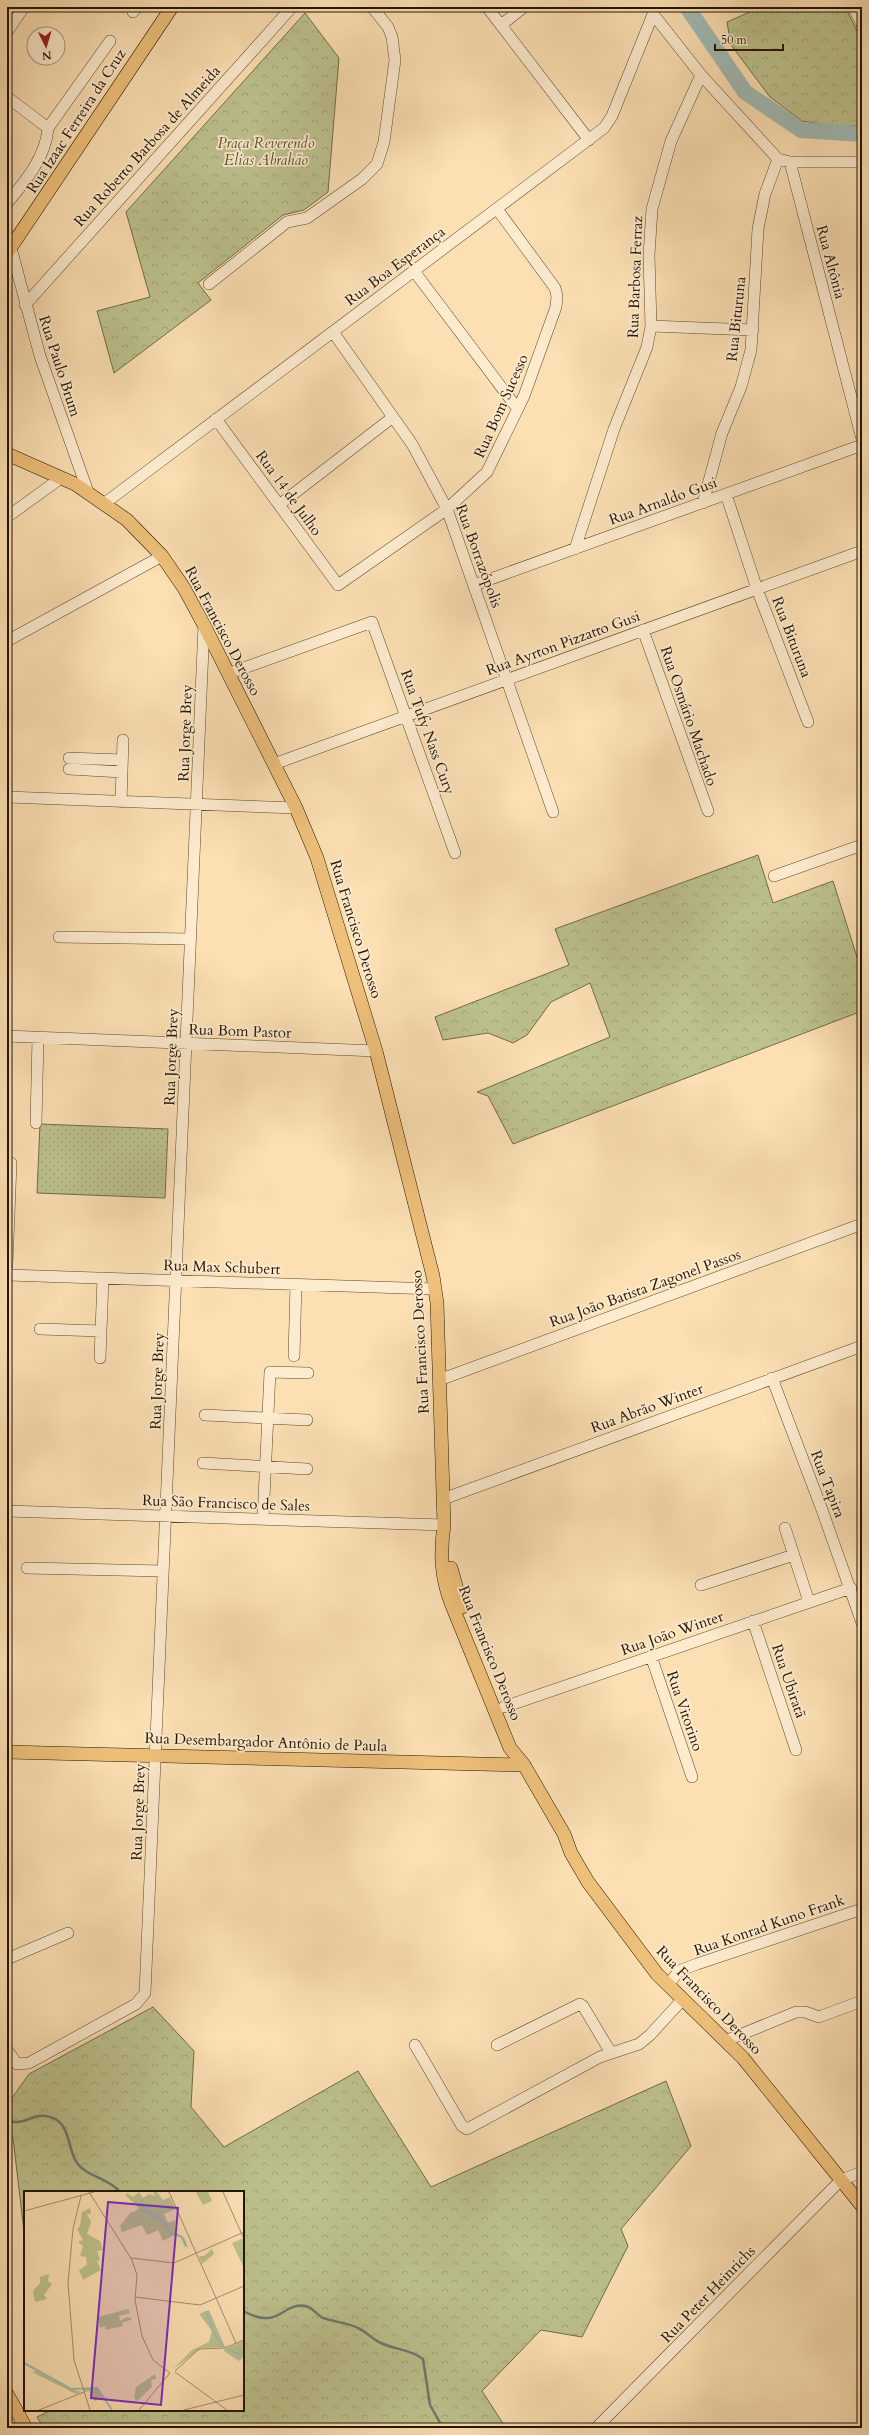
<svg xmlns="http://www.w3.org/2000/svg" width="869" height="2435" viewBox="0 0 869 2435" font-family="Cardo,serif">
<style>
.grass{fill:url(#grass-dots);stroke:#706c48}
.forest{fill:url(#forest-crowns);stroke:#706c48}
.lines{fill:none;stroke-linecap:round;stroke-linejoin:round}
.stream{stroke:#6f796e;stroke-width:2.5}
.river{stroke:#a1bbb5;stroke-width:16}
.minor-casing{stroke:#59482f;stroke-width:12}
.major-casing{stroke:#231503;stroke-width:14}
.minor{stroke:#fdebce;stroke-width:11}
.major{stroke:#eec07a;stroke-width:13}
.labels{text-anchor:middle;stroke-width:3.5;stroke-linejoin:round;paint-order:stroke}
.street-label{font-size:15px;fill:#231503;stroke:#fdebce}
.park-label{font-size:15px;font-style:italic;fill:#595234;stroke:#fdebce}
.inset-river{fill:none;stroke:#a1bbb5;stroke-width:2}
.inset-road{fill:none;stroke:#a58f6d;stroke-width:1}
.view{fill:#7b2cbf;fill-opacity:0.15;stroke:#7b2cbf;stroke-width:2}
.inset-edge{fill:none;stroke:#231503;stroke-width:2}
</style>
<defs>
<pattern id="grass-dots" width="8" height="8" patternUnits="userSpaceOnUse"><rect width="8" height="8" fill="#bdc28e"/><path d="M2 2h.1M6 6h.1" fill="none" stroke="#a2a679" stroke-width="1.8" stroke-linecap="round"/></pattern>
<pattern id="forest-crowns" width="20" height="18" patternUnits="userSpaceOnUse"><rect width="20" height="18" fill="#bdc28e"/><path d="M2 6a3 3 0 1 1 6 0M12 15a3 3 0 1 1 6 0" fill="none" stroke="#a2a679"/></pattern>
</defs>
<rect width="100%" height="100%" fill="#fce0b4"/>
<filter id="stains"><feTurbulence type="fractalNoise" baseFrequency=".005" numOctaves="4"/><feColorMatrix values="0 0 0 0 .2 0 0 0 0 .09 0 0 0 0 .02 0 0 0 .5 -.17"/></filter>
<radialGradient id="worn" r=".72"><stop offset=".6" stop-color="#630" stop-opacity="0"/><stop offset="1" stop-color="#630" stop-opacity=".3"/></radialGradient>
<!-- grass -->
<path class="grass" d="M40 1124 168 1129 165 1198 37 1193Z"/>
<!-- forest -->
<path class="forest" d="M761 7H845L862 41V125L840 127 802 121 770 97 731 45 727 22Z
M305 13 339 58 328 192 304 210 283 215 198 283 211 300 114 373 97 311 150 297 126 212Z
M758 855 773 903 833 881 862 973V1011L513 1144 488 1096 477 1092 610 1037 590 983 551 1002 527 1035 513 1043 488 1033 443 1040 435 1017 569 965 555 929Z
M153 2007 194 2051 191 2107 224 2147 358 2071 431 2187 666 2081 691 2146 621 2229 628 2246 582 2337 541 2330 482 2391 506 2428H44L37 2417 51 2410H243V2192H25V2240L13 2138 7 2135V2105L29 2074Z"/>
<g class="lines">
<!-- stream -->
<path class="stream" d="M7 2120C22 2127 31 2114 45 2116 72 2119 66 2147 77 2163 87 2177 109 2178 120 2192
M243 2311C281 2331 281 2302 306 2306 313 2308 317 2315 323 2318 335 2322 348 2323 358 2328 367 2332 373 2340 381 2343 396 2350 410 2349 423 2359L430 2405 443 2428"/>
<!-- river -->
<path class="river" d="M687 7 745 92 801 130 862 134"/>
<defs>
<path id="minor" d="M487 7 589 140
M853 7 862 24
M133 12 137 7
M653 14 701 75 778 159 790 162H862
M501 25 524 7
M7 32 24 7
M7 97 48 128
M790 162 862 439
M7 203C25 182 46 157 48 128L110 41
M11 248 40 356 88 492
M414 271 517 408
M209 284 287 222 307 218 362 179 377 164 384 142 395 60 392 37 388 27 372 7
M25 305 292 7
M651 326 753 330
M333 332 412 444 447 509 553 812
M216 419 338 585 447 509 487 472 524 396 556 307 557 296 555 288 497 209
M726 494 757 589 808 722
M105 503 604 128 612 116 653 14
M703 503 722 433 741 387 751 350 758 229 765 194 778 159
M279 505 393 417
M7 517 61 478
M575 549 614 429 647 347 651 326 649 255 652 209 671 141 701 75
M474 585 862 445
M643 630 708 811
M7 641 162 556
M230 673 372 622 455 853
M69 758 122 760
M274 764 862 551
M69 769 122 772
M7 797 296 808
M121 802 123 740
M774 876 862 845
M59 937 191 939
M7 1036 376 1051
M36 1123 38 1038
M7 1163H11L7 1265
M7 1275 435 1289
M40 1329 101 1331
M294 1356 296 1284
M100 1358 103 1278
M772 1378 821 1507 862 1623
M439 1380 862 1224
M205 1415 307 1420
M203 1463 307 1469
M443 1499 862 1346
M7 1511 444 1525
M263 1519 270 1372 308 1373
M785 1528 809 1602
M27 1568 163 1571
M701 1585 794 1555
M753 1621 796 1750
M651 1656 692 1777
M504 1707 851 1588
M7 1959 68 1933
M668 1985 679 1971 697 1964 862 1909
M725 2041 796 2012H805L819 2017 862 2001
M415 2045 462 2126 467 2129 600 2057 639 2044 650 2035 683 1999
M497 2045 580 2004 583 2006 611 2053
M7 2050 17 2064 29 2063 136 2004 145 1993 204 625
M596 2428 841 2180 862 2172"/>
<path id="major" d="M7 253 172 7
M7 454 75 484 127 520 162 556 184 588 204 625 296 808 317 858 376 1051 433 1276 437 1303 444 1525C440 1553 441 1577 451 1603L510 1748 524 1765 564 1834 571 1853 588 1882 657 1974 743 2058 862 2206
M451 1568 462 1607
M7 1752 524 1765
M7 2394 26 2428"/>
</defs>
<!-- minor casing -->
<use href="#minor" class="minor-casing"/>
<!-- major casing -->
<use href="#major" class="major-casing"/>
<!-- minor -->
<use href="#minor" class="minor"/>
<!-- major -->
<use href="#major" class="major"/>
</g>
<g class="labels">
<!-- street labels -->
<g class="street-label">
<text transform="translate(76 121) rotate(-57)" y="5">Rua Izaac Ferreira da Cruz</text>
<text transform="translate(147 146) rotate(-48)" y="5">Rua Roberto Barbosa de Almeida</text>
<text transform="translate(831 262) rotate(75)" y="5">Rua Altônia</text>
<text transform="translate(395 266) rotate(-37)" y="5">Rua Boa Esperança</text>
<text transform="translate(635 277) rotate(-88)" y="5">Rua Barbosa Ferraz</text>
<text transform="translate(736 319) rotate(-84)" y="5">Rua Bituruna</text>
<text transform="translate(60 366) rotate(72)" y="5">Rua Paulo Brum</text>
<text transform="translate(501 406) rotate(-66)" y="5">Rua Bom Sucesso</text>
<text transform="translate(289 493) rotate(54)" y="5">Rua 14 de Julho</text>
<text transform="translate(663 501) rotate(-20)" y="5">Rua Arnaldo Gusi</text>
<text transform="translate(479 556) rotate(70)" y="5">Rua Borrazópolis</text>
<text transform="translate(223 631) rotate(62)" y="5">Rua Francisco Derosso</text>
<text transform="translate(792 637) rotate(69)" y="5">Rua Bituruna</text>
<text transform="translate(563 643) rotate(-20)" y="5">Rua Ayrton Pizzatto Gusi</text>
<text transform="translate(689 716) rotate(71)" y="5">Rua Osmário Machado</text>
<text transform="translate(428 732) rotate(70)" y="5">Rua Tufy Nass Cury</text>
<text transform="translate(185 733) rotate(-88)" y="5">Rua Jorge Brey</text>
<text transform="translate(356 929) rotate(73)" y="5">Rua Francisco Derosso</text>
<text transform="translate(240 1031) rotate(2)" y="5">Rua Bom Pastor</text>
<text transform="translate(171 1057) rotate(-88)" y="5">Rua Jorge Brey</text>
<text transform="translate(222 1267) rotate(2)" y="5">Rua Max Schubert</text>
<text transform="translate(645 1288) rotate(-20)" y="5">Rua João Batista Zagonel Passos</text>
<text transform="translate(420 1342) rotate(-93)" y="5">Rua Francisco Derosso</text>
<text transform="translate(157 1381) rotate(-88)" y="5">Rua Jorge Brey</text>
<text transform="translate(647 1408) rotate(-20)" y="5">Rua Abrão Winter</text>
<text transform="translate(828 1484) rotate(69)" y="5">Rua Tapira</text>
<text transform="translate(226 1503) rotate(2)" y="5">Rua São Francisco de Sales</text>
<text transform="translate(672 1633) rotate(-19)" y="5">Rua João Winter</text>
<text transform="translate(490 1653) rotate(68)" y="5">Rua Francisco Derosso</text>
<text transform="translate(789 1681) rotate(71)" y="5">Rua Ubiratã</text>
<text transform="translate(685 1711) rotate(71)" y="5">Rua Vitorino</text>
<text transform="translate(266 1742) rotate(2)" y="5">Rua Desembargador Antônio de Paula</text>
<text transform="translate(138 1812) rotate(-88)" y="5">Rua Jorge Brey</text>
<text transform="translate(769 1925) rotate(-19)" y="5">Rua Konrad Kuno Frank</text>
<text transform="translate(709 2000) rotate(46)" y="5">Rua Francisco Derosso</text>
<text transform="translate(708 2294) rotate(-46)" y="5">Rua Peter Heinrichs</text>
</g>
<!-- park labels -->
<g class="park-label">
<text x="266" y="148">Praça Reverendo<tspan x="266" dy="17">Elias Abrahão</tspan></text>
</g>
</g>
<!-- overview -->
<g transform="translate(24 2191)">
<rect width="220" height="220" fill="#fce0b4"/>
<path d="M115 1 119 7 125 3 131 5 129 1H133L139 9 146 6 151 18 140 23 144 32 151 29V41L161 48 164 57 155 45 152 43 139 50 134 39 123 44 118 34 98 41 96 35 107 21H110L115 17 101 4 103 2 109 6ZM66 17 67 23H63L67 31 63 43 76 50 79 59 73 60 76 69 73 70 77 79 59 89 55 79 63 74 62 66 56 65 59 55 54 51 59 49 53 38 56 35 58 21ZM220 47V75H219L208 52ZM188 58 190 63 178 73 175 65H180ZM25 83 24 90 28 93 20 104 23 108 11 111 9 100 16 92V86ZM104 118 106 122 95 125 96 130 103 126 109 128 98 132 99 135 82 139 81 135 76 137 74 126ZM185 119 201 156 178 157 149 178 168 159 185 151 188 140 175 123ZM220 150V165L215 170 200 160V158ZM12 180 46 198 58 201 52 203 8 181ZM131 183 132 188 127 189 128 196 113 210 110 207 112 196ZM59 198H73L78 207 70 210 66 200 60 201Z" fill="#bdc28e"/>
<path d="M172 1H184L188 10 179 14Z" fill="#bdc28e"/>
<path class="inset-river" d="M118 8 120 20 134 25 148 42 158 46 162 56M182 120 190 142 200 156M204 158 214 163 220 162M0 172 47 198 73 197 88 219"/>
<path class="inset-road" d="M65 1 108 69 113 84 111 109 118 145 129 169 146 182M145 1 212 152M199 1 220 48M57 5 49 38 44 92 50 169 66 219M0 20 70 1M107 67 150 72 220 41M111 106 176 114 220 95M151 180 175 158 200 157 220 149M151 181 203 219M15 219 60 201M115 219 146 182M160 219 220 204"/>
<path class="view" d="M84 11 154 17 137 214 67 207Z"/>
<rect width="220" height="220" class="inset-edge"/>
</g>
<!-- margin -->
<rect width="869" height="2435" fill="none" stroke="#fce0b4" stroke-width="24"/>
<rect x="8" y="8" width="853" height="2419" fill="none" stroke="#231503" stroke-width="2"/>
<rect x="12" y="12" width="845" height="2411" fill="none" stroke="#231503"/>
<!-- north arrow -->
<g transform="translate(46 46) rotate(175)"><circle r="19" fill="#fdebce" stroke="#a6957d"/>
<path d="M0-3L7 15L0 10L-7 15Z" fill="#8f2418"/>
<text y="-6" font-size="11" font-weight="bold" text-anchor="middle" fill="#231503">N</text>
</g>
<!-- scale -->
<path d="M715 44v6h68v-6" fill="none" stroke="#231503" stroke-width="2"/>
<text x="721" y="44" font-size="12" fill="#231503" stroke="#fdebce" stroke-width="3" paint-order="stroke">50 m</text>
<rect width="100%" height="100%" filter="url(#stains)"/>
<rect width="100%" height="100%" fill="url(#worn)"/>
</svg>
